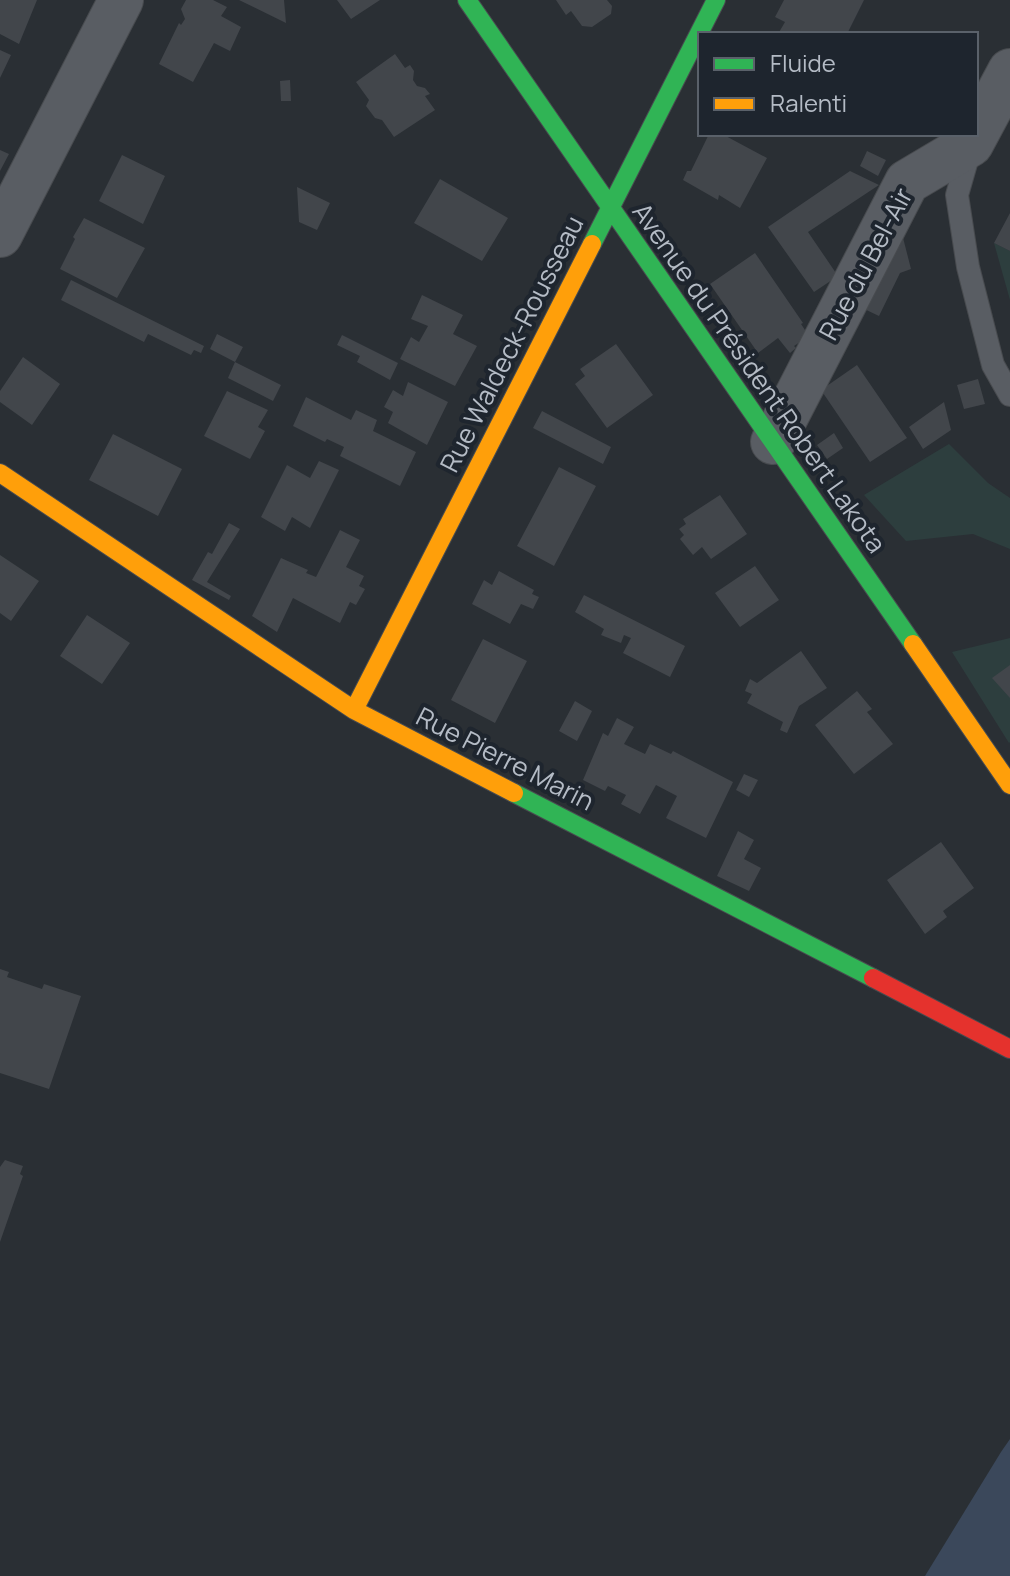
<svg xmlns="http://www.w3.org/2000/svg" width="1010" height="1576" viewBox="0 0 1010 1576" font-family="Manrope,sans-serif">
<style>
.green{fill:#2d3e3e}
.water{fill:#3b485b}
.building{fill:#42464b}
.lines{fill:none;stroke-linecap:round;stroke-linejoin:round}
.lane-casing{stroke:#484b4f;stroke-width:24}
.street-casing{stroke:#484b4f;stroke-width:46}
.fast-casing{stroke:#484b4f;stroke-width:20}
.slow-casing{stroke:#484b4f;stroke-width:20}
.jam-casing{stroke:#484b4f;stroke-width:20}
.lane{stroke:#595d63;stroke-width:22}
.street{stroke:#595d63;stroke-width:44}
.fast{stroke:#30b455;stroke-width:18}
.slow{stroke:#ff9f0a;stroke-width:18}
.jam{stroke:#e5322d;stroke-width:18}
.labels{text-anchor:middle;stroke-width:8;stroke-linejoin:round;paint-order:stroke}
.street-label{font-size:26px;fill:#b4bbc5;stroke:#1e252e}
</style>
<rect width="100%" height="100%" fill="#2a2f34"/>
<!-- green -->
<path class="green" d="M994 243 1010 251V300Z
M949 444 988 483 1010 498V549L973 534 906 541 864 495Z
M1010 638V742L1009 743 952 652Z"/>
<!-- water -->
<path class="water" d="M1010 1439V1576H925L1001 1452Z"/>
<!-- building -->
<path class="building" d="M0 0H37L19 44 0 34Z
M186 0H213L227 7 221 16 241 27 230 51 214 43 193 82 159 64 179 23 181 25 185 19 181 9Z
M239 0H284L286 23Z
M337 0H380L351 19Z
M556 0H607L612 6 611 14 592 27 582 26 571 11 566 15Z
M784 0H864L847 34H778L785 22 775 17Z
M0 50 11 55 0 78Z
M395 54 405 68 410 65 414 71 413 80 417 86 425 88 430 94 425 96 435 110 394 137 382 120 375 118 366 106 369 100 356 82Z
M290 80 291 101H281L280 81Z
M709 134H722L767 158 740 208 719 195 718 200 683 180 687 171H691Z
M0 150 9 154 0 171Z
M867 151 886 160 878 176 860 166Z
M122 155 165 176 143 224 99 201Z
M850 171 879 185 808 232 838 276 814 292 768 227Z
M440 179 508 218 482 261 414 223Z
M297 187 330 203 317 230 299 222Z
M1010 213V251L994 243Z
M84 218 145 248 117 298 60 269 75 239 73 237Z
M899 222 911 269 900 273 879 316 858 306Z
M755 253 803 323 801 324 809 336 794 346 796 348 790 353 778 338 758 353 710 284Z
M71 280 204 346 201 353 194 350 191 355 148 334 144 342 61 300Z
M422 295 463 315 453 334 477 346 455 386 400 359 411 337 419 342 428 326 411 319Z
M217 334 243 347 235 362 210 349Z
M342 335 398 363 390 380 357 362 360 356 337 345Z
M616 344 653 395 607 428 575 384 585 376 580 369Z
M23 357 60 384 32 425 0 402V391Z
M235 362 281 385 273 401 228 378Z
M857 365 907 438 870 462 821 390Z
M978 379 985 404 964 409 957 385Z
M408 382 448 402 427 445 388 423 393 412 384 407 393 390 403 396Z
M227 391 268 410 258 427 265 431 250 459 204 436Z
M306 397 351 420 356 410 377 420 373 431 416 452 400 486 340 456 344 447 327 439 325 442 293 426Z
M944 402 951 430 923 449 909 427Z
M542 411 611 447 603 464 533 428Z
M834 433 843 448 827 459 817 445Z
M113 434 182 469 158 516 89 480Z
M319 461 339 470 310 528 292 517 285 531 261 517 287 465 310 478Z
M559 467 596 486 554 566 517 546Z
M720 495 747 534 711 559 702 547 693 555 680 539 684 535 679 529 686 524 683 519Z
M229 523 240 529 207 582 231 596 229 600 192 580 208 552 212 554Z
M340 530 360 540 346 567 364 576 359 586 365 589 356 605 350 602 340 623 293 598 277 632 252 616 281 558 308 570 306 573 316 577Z
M0 555 39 581 11 621 0 613Z
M755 566 779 600 740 627 715 593Z
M499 571 534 590 532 594 539 597 533 609 521 604 510 624 472 604 484 580 492 585Z
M584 595 685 646 670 677 623 653 631 638 624 635 621 643 601 635 604 629 575 612Z
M87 615 130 643 102 684 60 656Z
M483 639 527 661 495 723 451 700Z
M801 651 827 688 799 706 787 733 780 730 783 722 747 703 752 694 745 691 750 679 757 683Z
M1010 665V698L992 678Z
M857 691 872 709 867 712 893 744 854 774 815 725Z
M575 701 592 711 577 741 559 731Z
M617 718 634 727 624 744 645 754 650 744 671 754 673 751 733 782 706 838 666 818 677 796 656 785 640 814 621 804 626 795 608 786 605 791 583 780 603 733 608 736Z
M744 774 758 780 749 797 736 790Z
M738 831 754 840 744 859 761 868 749 891 717 876Z
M941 842 974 888 943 911 947 917 925 934 887 880Z
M0 969 9 972 7 977 42 989 44 984 81 996 49 1089 0 1073Z
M5 1160 23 1166 20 1174 23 1176 0 1242V1167Z"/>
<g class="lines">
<defs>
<path id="lane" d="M971 146 957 195 968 267 993 365 1010 395"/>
<path id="street" d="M0 235 121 0
M773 442 907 182 971 144 1010 71"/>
<path id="fast" d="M467 0 913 644
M592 244 716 0
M514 793 873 978"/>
<path id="slow" d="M0 473 354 710 514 793
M913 644 1010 785
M354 710 592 244"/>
<path id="jam" d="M873 978 1010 1049"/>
</defs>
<!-- lane casing -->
<use href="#lane" class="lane-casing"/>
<!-- street casing -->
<use href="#street" class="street-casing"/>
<!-- fast casing -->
<use href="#fast" class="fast-casing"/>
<!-- slow casing -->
<use href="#slow" class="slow-casing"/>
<!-- jam casing -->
<use href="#jam" class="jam-casing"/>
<!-- lane -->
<use href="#lane" class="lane"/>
<!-- street -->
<use href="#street" class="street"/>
<!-- fast -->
<use href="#fast" class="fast"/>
<!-- slow -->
<use href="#slow" class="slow"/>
<!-- jam -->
<use href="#jam" class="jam"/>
</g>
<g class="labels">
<!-- street labels -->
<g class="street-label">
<text transform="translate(866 264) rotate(-62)" y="9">Rue du Bel-Air</text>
<text transform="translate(512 344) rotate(-63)" y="9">Rue Waldeck-Rousseau</text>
<text transform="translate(759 378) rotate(55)" y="9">Avenue du Président Robert Lakota</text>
<text transform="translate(505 759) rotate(27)" y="9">Rue Pierre Marin</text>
</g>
</g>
<!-- legend -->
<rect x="698" y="32" width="280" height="104" fill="#1e252e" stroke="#5a616a" stroke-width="2"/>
<rect x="714" y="58" width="40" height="12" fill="#30b455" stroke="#5a616a" stroke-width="2"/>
<text x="770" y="72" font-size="24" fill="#b4bbc5">Fluide</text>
<rect x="714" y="98" width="40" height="12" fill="#ff9f0a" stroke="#5a616a" stroke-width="2"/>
<text x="770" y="112" font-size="24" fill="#b4bbc5">Ralenti</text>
</svg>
